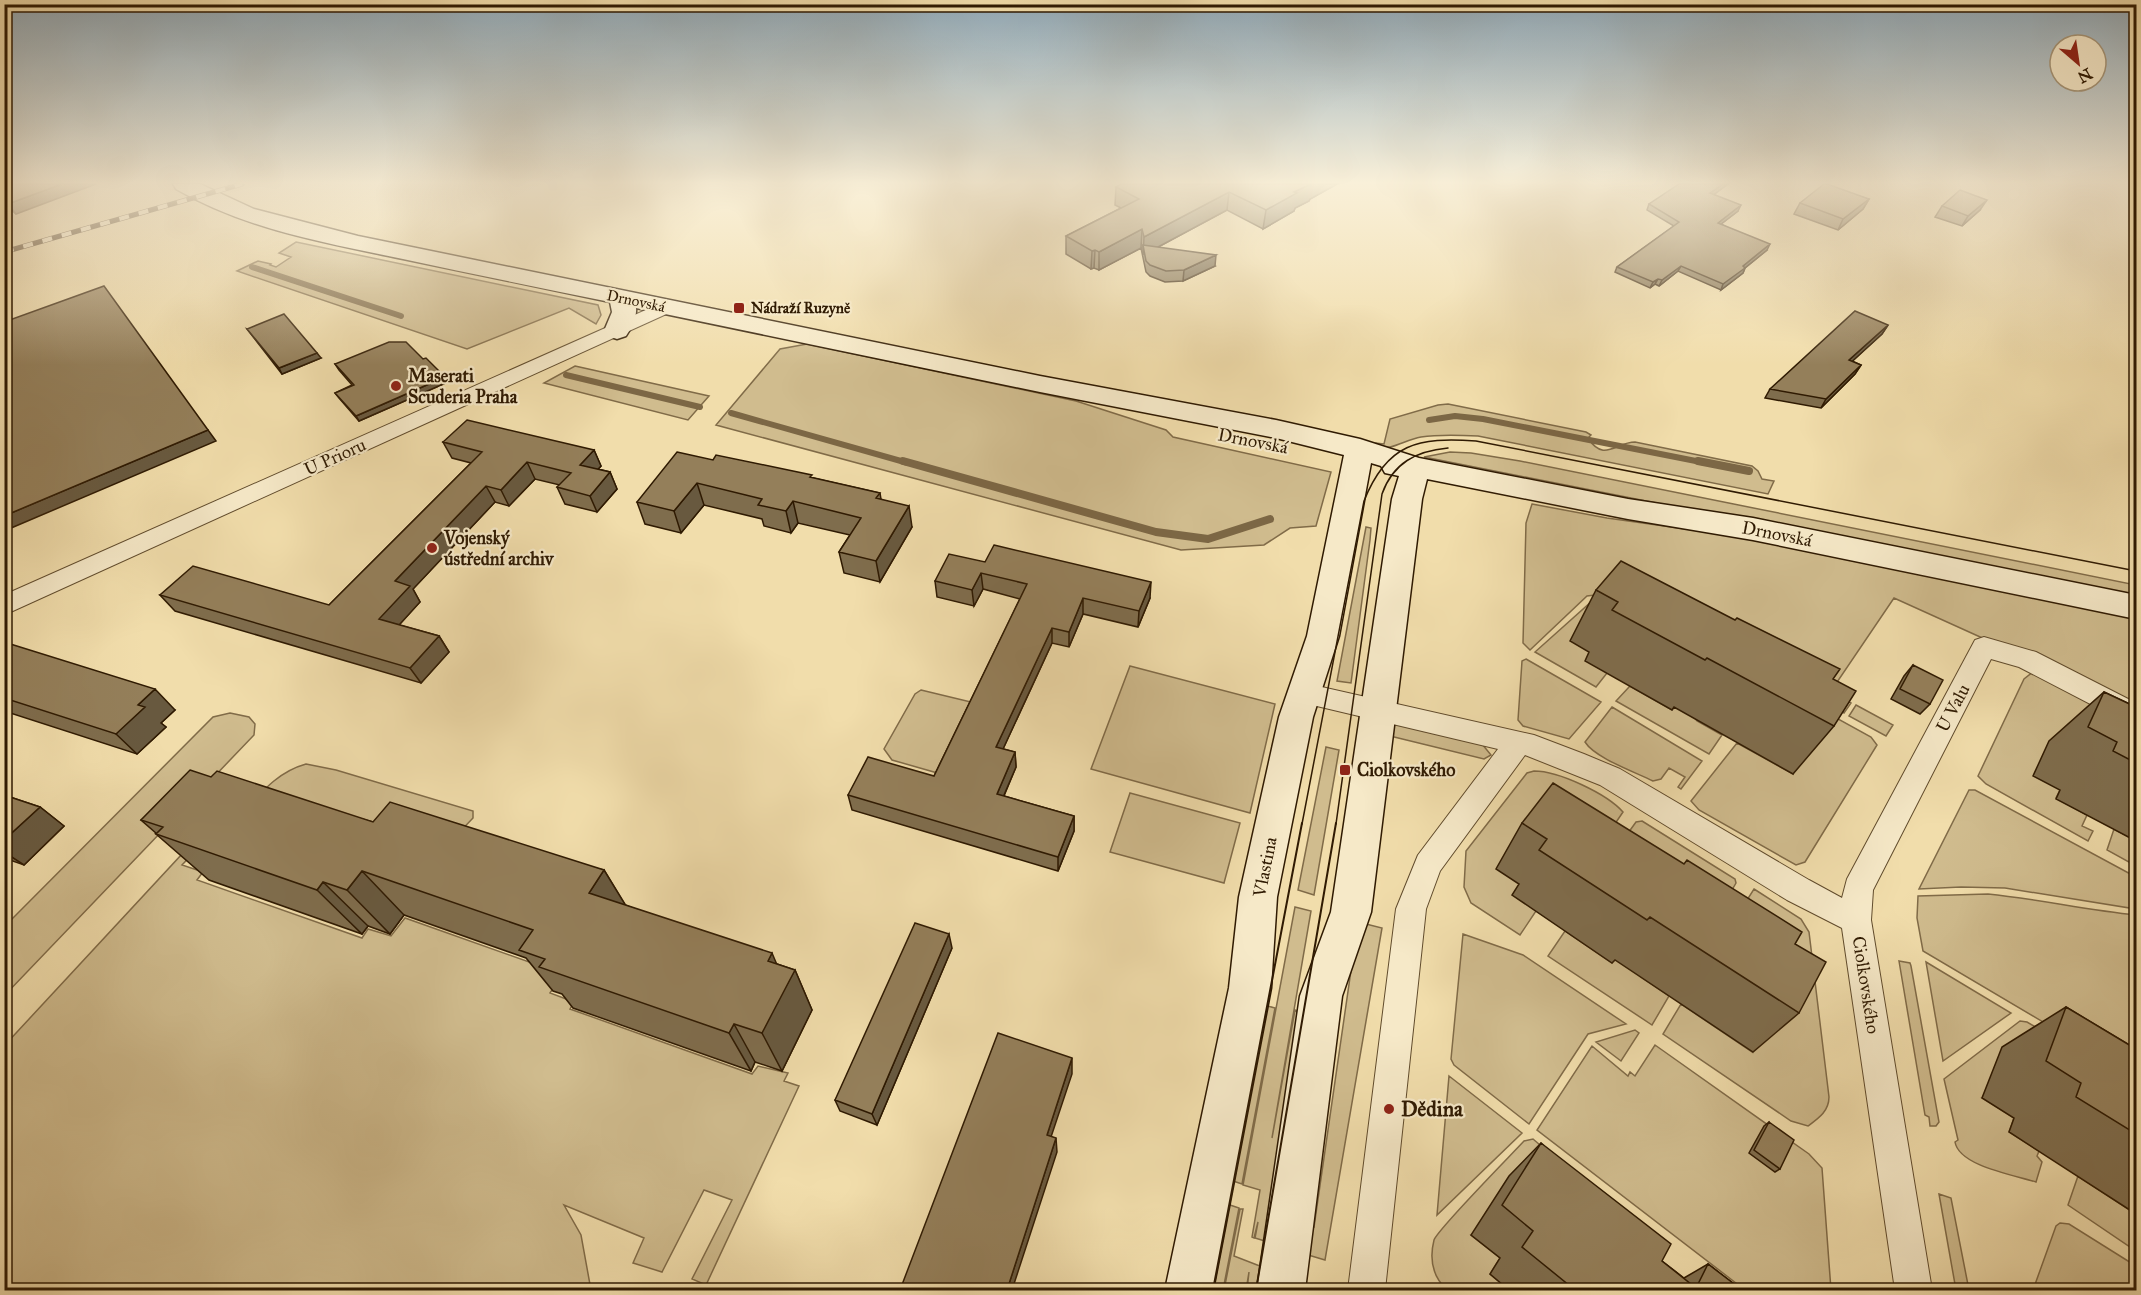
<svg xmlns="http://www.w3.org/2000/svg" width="2141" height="1295" viewBox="0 0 2141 1295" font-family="'IM FELL Great Primer',serif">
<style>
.green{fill:#d0bc8e;stroke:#806b48;stroke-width:1.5}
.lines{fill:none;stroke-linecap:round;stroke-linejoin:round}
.stream-far1{stroke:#7c6745;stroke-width:6}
.stream{stroke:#7c6745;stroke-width:8}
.street-casing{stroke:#604b2c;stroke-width:2}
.secondary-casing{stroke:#2f1a02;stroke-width:3}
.street{fill:#f6e9c8;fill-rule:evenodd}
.secondary{fill:#f6e9c8;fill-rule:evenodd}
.tram-far1{stroke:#2f1a02;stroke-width:1.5}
.tram{stroke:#2f1a02;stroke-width:2}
.rail-casing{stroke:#2f1a02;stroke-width:5}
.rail{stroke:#f6e9c8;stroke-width:4;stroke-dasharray:10;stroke-linecap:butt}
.wall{fill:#7f6d4d;stroke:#2f1a02;stroke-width:1.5}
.shaded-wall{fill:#68593f;stroke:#2f1a02;stroke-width:1.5}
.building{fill:#947f5a;stroke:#2f1a02;stroke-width:1.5}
.poi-dot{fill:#8f2418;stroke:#f6e9c8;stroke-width:2}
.labels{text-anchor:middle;stroke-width:4.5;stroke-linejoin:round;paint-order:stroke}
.far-street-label{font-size:15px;fill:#2f1a02;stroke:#f6e9c8}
.far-poi-label{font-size:15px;font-weight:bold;fill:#2f1a02;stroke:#f6e9c8;text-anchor:start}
.poi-label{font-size:18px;font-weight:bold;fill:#2f1a02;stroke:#f6e9c8;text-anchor:start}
.street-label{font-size:18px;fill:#2f1a02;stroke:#f6e9c8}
.near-poi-label{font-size:21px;font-weight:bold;fill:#2f1a02;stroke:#f6e9c8;text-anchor:start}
</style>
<rect width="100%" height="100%" fill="#f1ddab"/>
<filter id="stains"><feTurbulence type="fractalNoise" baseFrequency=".00333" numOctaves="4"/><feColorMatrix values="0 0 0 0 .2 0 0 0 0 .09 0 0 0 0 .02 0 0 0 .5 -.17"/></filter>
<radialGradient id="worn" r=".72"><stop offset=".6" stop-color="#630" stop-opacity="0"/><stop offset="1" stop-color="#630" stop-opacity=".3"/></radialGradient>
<!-- green -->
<path class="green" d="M296 242 598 305 601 315 596 324 569 308 467 349 237 271 258 261 271 264 270 265 276 267 291 257 279 253Z
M807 344 1076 401 1166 430 1173 437 1331 472 1316 526 1290 528 1264 545 1181 550 716 425 780 349Z
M575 366 709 396 688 420 544 383Z
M1448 404 1586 432 1591 435 1588 438C1604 463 1616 442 1635 442L1752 466 1758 471 1762 479 1774 481 1768 494 1478 436C1459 435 1440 434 1421 437 1404 440 1392 451 1376 447V443L1384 444 1390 419 1438 405Z
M1450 452 1471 453 1520 461 2136 585V598L1424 457Z
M1532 504 1607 518 1764 540 2136 617V707L2027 652 1989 641 1894 598 1831 691 1851 703 1844 713 1817 698 1595 595 1587 596 1530 650 1523 643 1526 523Z
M1366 527 1371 528 1370 540 1351 683 1337 681Z
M1591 602V653L1607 673 1596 687 1535 652Z
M1526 659 1601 702 1569 739 1523 726 1518 720 1522 661Z
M1130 666 1275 704 1250 813 1091 769Z
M2033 672 2133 720 2060 790 2056 798 2087 815 2082 826 2093 831 2088 841 1986 784 1978 776 2024 679Z
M1771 682 1871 737 1877 745 1805 862 1796 865 1699 810 1691 801 1737 743 1793 774Z
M1630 686 1672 710 1680 699 1697 721 1722 735 1709 754 1616 701Z
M921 690 975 703 941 774 892 760 884 749 915 694Z
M1856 705 1893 725 1886 736 1849 716Z
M1612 707 1702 761 1681 789 1678 787 1685 777 1669 768 1661 779 1653 781C1635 772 1595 758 1585 742Z
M230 713 249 717 255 724 254 735 5 995V926L213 717Z
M1395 723 1482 744 1491 755 1484 759 1386 735Z
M1326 747 1339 750 1314 895 1298 890Z
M306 764 336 770 473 811V818L451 841 241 815C261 793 277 772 306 764Z
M1534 771C1559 771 1607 794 1623 812L1585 868 1519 885 1536 911 1520 935 1471 903 1464 887 1466 851 1527 773Z
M1969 790H1975L2136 877V909L2005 888 1961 887 1919 889Z
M1130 793 1240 823 1224 883 1110 852Z
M1642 821 1735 879 1736 883 1704 939 1618 847 1636 822Z
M2114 829 2136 841V866L2107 850Z
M196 839 204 842 182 865 203 872 197 880 362 938 368 929 391 936 405 918 563 974 550 993 574 1002 570 1009 752 1074 758 1066 788 1073 784 1081 799 1086 706 1285 692 1279 732 1200 704 1190 662 1272 633 1263 644 1238 564 1205 581 1235 591 1290H5L4 1046Z
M1754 889 1801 919 1809 932 1829 1097C1829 1111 1819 1118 1808 1126L1791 1121 1663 1034 1681 1004 1752 1052 1717 947Z
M1988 894C2038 899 2086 910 2136 915V1077L1923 951 1917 918 1918 896Z
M1295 907 1311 911 1272 1138 1295 1010 1307 1014 1268 1242 1255 1238 1258 1222 1254 1238 1252 1237 1260 1190 1243 1185Z
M1358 922 1382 928 1325 1260 1298 1252 1302 1224 1314 1227Z
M1565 931 1612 963 1622 948 1641 977 1669 996 1652 1025 1548 956Z
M1463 934 1523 955 1626 1024 1588 1034 1529 1124 1454 1065 1451 1059Z
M1899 961 1910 963 1911 966 1939 1122 1936 1126H1930L1929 1117 1925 1115Z
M1926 962 2011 1013 1943 1061Z
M1264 1005 1275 1008 1242 1184 1230 1180Z
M2020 1021 2027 1022 2094 1061 1982 1098 2014 1118 2009 1132 2039 1151 2037 1156 2042 1162 2036 1182C2014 1175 1959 1166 1955 1142L1958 1140 1944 1079Z
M1635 1030 1639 1033 1621 1061 1596 1042Z
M1655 1045 1809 1154 1822 1168 1831 1290H1745L1537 1130 1592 1046 1628 1076 1630 1072 1635 1076Z
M1449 1076 1522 1133 1437 1215Z
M1533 1139 1602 1198 1471 1235 1500 1258 1490 1274 1509 1290H1447C1433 1277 1429 1260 1434 1240 1437 1230 1511 1155 1524 1141Z
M2078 1176 2136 1214V1251L2068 1205Z
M1939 1194 1951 1198 1969 1290H1956Z
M1227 1204 1239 1208 1223 1290H1210Z
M1240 1209H1243L1234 1256 1265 1268 1261 1290H1247L1249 1272 1246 1290H1224Z
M2060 1223 2069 1224 2136 1266V1290H2033L2056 1226Z"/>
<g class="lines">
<!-- stream-far1 -->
<path class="stream-far1" d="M252 267 401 316
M566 375 700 407
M731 413 908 463
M1429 420 1455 416 1483 419 1706 463"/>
<!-- stream -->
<path class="stream" d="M903 461 1156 532 1208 539 1270 519
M1698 461 1749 471"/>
<defs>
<path id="street" d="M666 301 673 303 676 307 673 311 4 615V595Z
M1984 637 2036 652 2136 703V726L2127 723 2019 667 1991 659 1873 890 1871 920 1932 1290H1895L1842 928 1787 900 1600 785 1525 755 1440 871 1426 909 1385 1290H1348L1396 909 1418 855 1498 749 1304 703 1295 700 1291 693 1295 686 1304 683 1534 735 1584 754 1620 769 1809 880 1842 898 1847 879 1975 640Z"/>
<path id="secondary" d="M173 184H200L254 209 358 236 1040 376 1276 420 1360 439 1419 458 1628 499 1753 518 2136 595V619L1753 540 1628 519 1427 479 1422 499 1371 912 1342 996 1305 1290H1257L1300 996 1331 912 1392 499 1399 476 1385 473 1381 466 1371 463 1339 636 1313 717 1277 897 1271 988 1213 1290H1165L1229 988 1239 897 1279 717 1307 636 1344 455 1276 438 1040 392 636 308C637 317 631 329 626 336L617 339 608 336 604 331 612 312 610 302C541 288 472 274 403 259 326 243 245 229 176 189Z"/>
</defs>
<!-- street casing -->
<use href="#street" class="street-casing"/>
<!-- secondary casing -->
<use href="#secondary" class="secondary-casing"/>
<!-- street -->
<use href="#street" class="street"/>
<!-- secondary -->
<use href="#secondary" class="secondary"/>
<!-- tram-far1 -->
<path class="tram-far1" d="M1302 824 1364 501C1387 443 1418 437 1476 441L2136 571
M1336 824 1382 494C1393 463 1416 451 1448 448"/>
<!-- tram -->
<path class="tram" d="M1213 1290 1302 823
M1256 1290 1336 823"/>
<defs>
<path id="rail" d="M4 252 242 184"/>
</defs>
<!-- rail casing -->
<use href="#rail" class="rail-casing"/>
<!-- rail -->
<use href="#rail" class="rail"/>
</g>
<!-- wall -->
<path class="wall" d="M4 184 16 214 10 209 4 211Z
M1337 184 1310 199 1309 201 1295 208 1294 211 1263 229 1227 210 1158 247 1215 266 1183 281 1165 282 1150 276 1146 272 1141 248 1099 270 1094 268 1091 269 1066 254V236L1121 208 1115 205 1116 187Z
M1728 184 1714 194 1738 211 1721 224 1767 250 1745 268 1743 273 1721 290 1678 271 1659 286 1655 284 1650 288 1615 272 1617 267 1674 226 1647 210 1649 204Z
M1869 199 1863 209 1838 230 1794 214 1800 203Z
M1942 206 1980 210 1962 226 1935 217Z
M1888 325 1882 334 1852 361 1861 365 1855 374 1821 408 1765 398 1770 389Z
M247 329 321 358 282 374Z
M423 359 448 382 359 421 339 398 335 393 352 385 339 370 335 364Z
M443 442 594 450 601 466 598 469 610 472 617 489 597 512 565 504 557 487 560 485 535 479 509 506 495 502 413 589 420 602 399 625 439 636 449 652 421 683 175 611 160 595 329 605 471 463 452 458Z
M713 460 813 478 880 493 881 499 912 527 880 582 844 573 839 552 850 535 798 523 791 533 764 526 762 519 704 505 681 533 645 524 637 502Z
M985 562 1150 598 1138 627 1083 614 1069 647 1052 643 1003 749 1015 752 1016 767 1004 796 1074 816V831L1058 871 852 810 848 795 934 776 1020 599 983 589 974 606 937 597 935 581Z
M1596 590 1833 679 1834 726 1793 774 1674 707 1672 710 1585 661 1589 652 1570 641Z
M4 642 175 710 161 723 166 727 137 754 4 711Z
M1913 665 1930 704 1920 714 1891 699 1904 676Z
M2104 692 2136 707V841L2056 799 2060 790 2033 776 2049 741Z
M211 777 373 822 604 870 625 905 777 964 795 970 812 1010 782 1071 755 1062 751 1071 573 1008 562 994 553 991 526 958 404 915 390 934 368 926 362 934 209 880 156 834H157L141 820Z
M4 795 40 807 64 826 24 865 4 858Z
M1522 823 1795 944 1799 1013 1753 1052 1615 960 1612 963 1512 895 1519 884 1496 869Z
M952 948 877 1125 840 1111 835 1100Z
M2066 1007 2136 1049V1214L2009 1132 2014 1118 1982 1098 2002 1047Z
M1769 1122 1780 1169 1775 1172 1749 1153 1764 1126Z
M1541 1143 1662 1261 1684 1278 1708 1264 1742 1290H1509L1490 1274 1500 1258 1471 1235 1509 1176Z"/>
<!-- shaded-wall -->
<path class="shaded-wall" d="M62 184H96L16 214 8 204Z
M1310 184H1337L1310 199 1309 201 1295 208 1294 211 1263 229 1266 210 1294 192Z
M1723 184H1728L1708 199 1710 193Z
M1229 192 1227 210 1145 254 1143 245V255L1144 237Z
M1869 199 1863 209 1838 230 1843 219Z
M1987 200 1980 210 1962 226 1968 216Z
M4 202 10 209 4 211Z
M1741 205 1738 211 1716 228 1718 223Z
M1142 229 1141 248 1099 270V252Z
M1770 244 1767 250 1745 268 1743 273 1721 290 1723 284 1743 266Z
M1095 250 1094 268 1091 269 1092 251Z
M1216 255 1215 266 1183 281 1184 270Z
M1681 266 1678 271 1659 286 1662 280Z
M1658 279 1655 284 1650 288 1653 282Z
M1888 325 1882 334 1844 369 1849 360Z
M317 353 321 358 282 374 279 368Z
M1861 365 1855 374 1821 408 1826 399Z
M445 377 448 382 359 421 356 416Z
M208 430 216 441 4 531V516Z
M594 450 601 466 587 481 580 465Z
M527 462 535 479 509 506 501 490Z
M610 472 617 489 597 512 590 496Z
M697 483 704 505 681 533 674 511Z
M486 486 495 502 413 589 420 602 390 635 379 619 395 581Z
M793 501 798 523 791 533 786 511Z
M909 506 912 527 880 582 876 561Z
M981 573 983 589 974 606 972 590Z
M1151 582 1150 598 1138 627 1139 611Z
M1083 598V614L1069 647V632Z
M1052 628V643L997 762 996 747Z
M439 636 449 652 421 683 410 668Z
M155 689 175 710 161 723 166 727 137 754 116 734 138 705Z
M1015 752 1016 767 998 809 997 794Z
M40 807 64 826 24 865 4 852V840Z
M1074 816V831L1058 871V857Z
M604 870 631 914 589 893Z
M362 871 404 915 390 934 347 890Z
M323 882 368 926 362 934 317 890Z
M949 934 952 948 877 1125 872 1114Z
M772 953 786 986 795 970 812 1010 782 1071 762 1033 768 961Z
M734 1024 755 1062 751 1071 729 1033Z
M1072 1058V1074L1047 1149V1135Z
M1056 1138 1057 1152 1012 1290H1007Z"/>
<!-- building -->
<path class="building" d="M4 184H62L8 204 4 201Z
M1121 184H1311L1294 192 1297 193 1266 210 1229 192 1144 237 1142 229 1099 252 1095 250 1092 251 1066 236 1139 199 1116 187Z
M1679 184H1723L1710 193 1741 205 1718 223 1770 244 1743 266 1745 268 1723 284 1681 266 1662 280 1658 279 1653 282 1617 267 1679 222 1649 204Z
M1824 184H1827L1869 199 1843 219 1800 203Z
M1960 190 1987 200 1968 216 1942 206Z
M1143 245 1216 255 1184 270 1166 271 1150 265 1146 261Z
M104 286 208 430 4 516V322Z
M1855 311 1888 325 1849 360 1861 365 1826 399 1770 389Z
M284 314 317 353 279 368 247 329Z
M389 342H406L423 359 426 358 445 377 356 416 335 393 354 385 335 364Z
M467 420 594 450 580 465 610 472 590 496 557 487 571 473 527 462 501 490 486 486 395 581 410 586 379 619 439 636 410 668 160 595 193 566 329 605 482 452 443 442Z
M677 452 713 460 716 455 812 475 810 477 880 493 876 498 909 506 876 561 839 552 861 518 793 501 786 511 758 505 762 499 697 483 674 511 637 502Z
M994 545 1151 582 1139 611 1083 598 1069 632 1052 628 996 747 1015 752 997 794 1074 816 1058 857 848 795 868 757 934 776 1027 584 981 573 972 590 935 581 949 554 985 562Z
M1621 561 1735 620 1737 618 1840 669 1833 679 1856 691 1834 726 1707 658 1705 660 1612 610 1618 602 1596 590Z
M4 642 155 689 138 705 145 707 116 734 4 698Z
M1913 665 1943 680 1930 704 1900 689Z
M2104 692 2136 707V763L2113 751 2117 742 2088 727Z
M190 770 211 777 217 771 373 822 390 802 604 870 589 893 772 953 768 961 795 970 762 1033 734 1024 729 1033 539 967 545 959 519 950 533 930 362 871 347 890 323 882 317 890 156 834 163 827 141 820Z
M1553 783 1684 864 1687 860 1802 932 1795 944 1826 962 1799 1013 1650 917 1647 920 1539 850 1547 839 1522 823Z
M4 795 40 807 4 840Z
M915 923 949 934 872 1114 835 1100Z
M2066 1007 2136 1049V1134L2076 1097 2081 1083 2046 1061Z
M998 1033 1072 1058 1047 1135 1056 1138 1007 1290H900Z
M1769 1122 1794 1140 1780 1169 1754 1150Z
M1541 1143 1671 1244 1662 1261 1696 1288 1708 1264 1742 1290H1575L1522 1247 1533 1231 1502 1205Z"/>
<!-- sky -->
<linearGradient id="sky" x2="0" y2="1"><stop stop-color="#91aab9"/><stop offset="0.5" stop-color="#f9f0d9"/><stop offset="1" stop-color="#f9f0d9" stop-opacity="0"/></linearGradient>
<rect width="2141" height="365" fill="url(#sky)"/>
<!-- markers -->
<g class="poi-dot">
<rect x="733" y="302" width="12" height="12" rx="3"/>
<circle cx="396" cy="386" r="6"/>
<circle cx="432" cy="548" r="6"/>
<rect x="1339" y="764" width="12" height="12" rx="3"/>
<circle cx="1389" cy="1109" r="6"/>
</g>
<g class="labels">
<!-- far-street labels -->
<g class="far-street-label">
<text transform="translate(636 301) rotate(12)" y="5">Drnovská</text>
</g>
<!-- far-poi labels -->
<g class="far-poi-label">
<text x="751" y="313">Nádraží Ruzyně</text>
</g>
<!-- poi labels -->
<g class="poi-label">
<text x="408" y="382">Maserati<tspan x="408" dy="21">Scuderia Praha</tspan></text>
<text x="444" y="544">Vojenský<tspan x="444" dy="21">ústřední archiv</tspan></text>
<text x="1357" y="776">Ciolkovského</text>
</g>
<!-- street labels -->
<g class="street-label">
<text transform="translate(1253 441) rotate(11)" y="6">Drnovská</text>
<text transform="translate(335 457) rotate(-24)" y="6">U Prioru</text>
<text transform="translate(1777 534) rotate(11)" y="6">Drnovská</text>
<text transform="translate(1953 708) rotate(-62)" y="6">U Valu</text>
<text transform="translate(1265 867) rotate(-79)" y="6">Vlastina</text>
<text transform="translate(1866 985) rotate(81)" y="6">Ciolkovského</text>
</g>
<!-- near-poi labels -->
<g class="near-poi-label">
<text x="1401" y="1116">Dědina</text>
</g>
</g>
<!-- margin -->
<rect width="2141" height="1295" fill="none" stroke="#f1ddab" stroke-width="24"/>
<rect x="6" y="6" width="2129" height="1283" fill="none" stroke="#2f1a02" stroke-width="3"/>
<rect x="12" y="12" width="2117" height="1271" fill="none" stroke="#2f1a02" stroke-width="1.5"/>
<!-- north arrow -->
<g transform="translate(2078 63) rotate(151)"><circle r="28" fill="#f6e9c8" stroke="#a69679" stroke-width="1.5"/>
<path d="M0-4.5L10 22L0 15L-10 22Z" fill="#8f2418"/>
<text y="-9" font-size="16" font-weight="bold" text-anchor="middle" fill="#2f1a02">N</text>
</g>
<rect width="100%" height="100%" filter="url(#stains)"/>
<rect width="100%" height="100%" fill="url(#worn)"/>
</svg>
